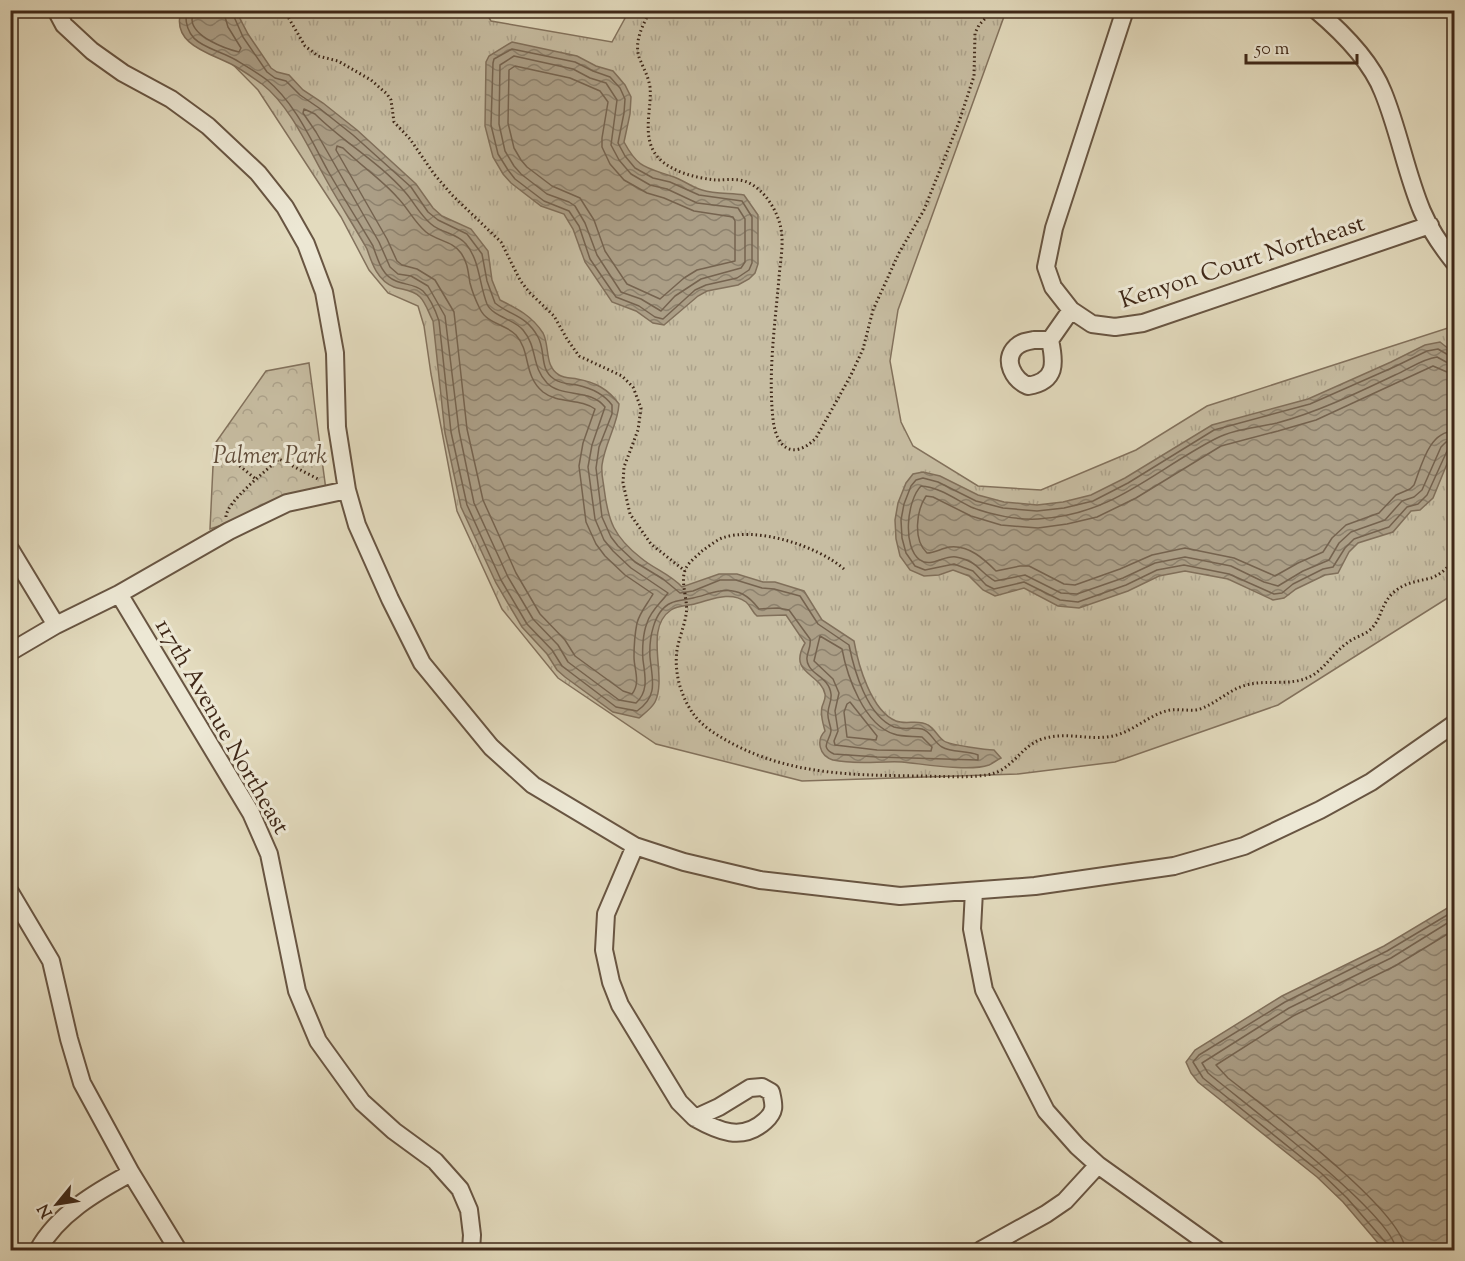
<svg xmlns="http://www.w3.org/2000/svg" width="1465" height="1261" viewBox="0 0 1465 1261" font-family="'Sorts Mill Goudy',serif">
<style>
.grass{fill:url(#grass-tufts);stroke:#83725d;stroke-width:1.5}
.park{fill:url(#park-crowns);stroke:#83725d;stroke-width:1.5}
.water{fill:url(#water-waves);stroke:#806f5a;stroke-width:1.5}
.lines{fill:none;stroke-linecap:round;stroke-linejoin:round}
.shore{stroke:#75634f;stroke-width:1.5}
.minor-casing{stroke:#685542;stroke-width:20}
.path{stroke:#3f2818;stroke-width:3;stroke-dasharray:1.5 3;stroke-linecap:butt}
.minor{stroke:#ede8d5;stroke-width:16}
.labels{text-anchor:middle;stroke-width:6;stroke-linejoin:round;paint-order:stroke}
.street-label{font-size:24px;fill:#3f2818;stroke:#ede8d5}
.park-label{font-size:24px;font-style:italic;fill:#614d3a;stroke:#ede8d5}
</style>
<defs>
<pattern id="grass-tufts" width="24" height="20" patternUnits="userSpaceOnUse" patternTransform="scale(1.5)"><rect width="24" height="20" fill="#c7bda2"/><path d="M3 7l-1-3M5 7V3M7 7l1-3M15 17l-1-3M17 17v-4M19 17l1-3" fill="none" stroke="#aca28b"/></pattern>
<pattern id="park-crowns" width="20" height="18" patternUnits="userSpaceOnUse" patternTransform="scale(1.5)"><rect width="20" height="18" fill="#c7bda2"/><path d="M2 6a3 3 0 1 1 6 0M12 15a3 3 0 1 1 6 0" fill="none" stroke="#aca28b"/></pattern>
<pattern id="water-waves" width="16" height="10" patternUnits="userSpaceOnUse" patternTransform="scale(1.5)"><rect width="16" height="10" fill="#ab9e86"/><path d="M0 5q4-4 8 0t8 0" fill="none" stroke="#8d816d"/></pattern>
</defs>
<rect width="100%" height="100%" fill="#e3dbbe"/>
<filter id="stains"><feTurbulence type="fractalNoise" baseFrequency=".00333" numOctaves="4"/><feColorMatrix values="0 0 0 0 .2 0 0 0 0 .09 0 0 0 0 .02 0 0 0 .5 -.17"/></filter>
<radialGradient id="worn" r=".72"><stop offset=".6" stop-color="#630" stop-opacity="0"/><stop offset="1" stop-color="#630" stop-opacity=".3"/></radialGradient>
<!-- grass -->
<path class="grass" d="M180 11H485L491 21 612 42 629 11H1006L898 310 890 361 901 422 913 446 978 486 1041 490 1136 450 1207 406 1454 326V594L1278 705 1115 762 1018 774 802 781 656 744 558 678 502 609 457 511 431 374 424 326 418 306 388 293 369 270 341 217 258 90Z"/>
<!-- park -->
<path class="park" d="M309 363 326 490 210 529 214 445 266 371Z"/>
<!-- water -->
<path class="water" d="M181 11H236L248 34 271 68 277 72 289 75 303 90 323 103 357 130 416 184 433 208 442 216 471 229 488 251 492 280 500 300C518 309 532 316 543 333 550 346 544 366 559 375 564 378 571 378 577 379 595 382 608 389 619 404 618 424 605 443 602 465 601 473 603 480 604 488 608 521 614 537 641 558 654 569 670 574 682 587L719 574H737L763 582H775L804 591 822 620 854 641C858 664 871 711 896 721 906 725 919 719 928 725 935 729 938 737 944 741 950 745 987 750 994 750L1001 758C997 760 993 763 989 765 969 772 924 764 902 762 879 761 855 765 833 760 819 756 816 740 825 731 823 723 820 715 822 707 823 703 826 699 825 694 821 673 787 674 805 643L786 615 757 616C752 612 751 606 746 602 731 591 713 599 698 603 690 606 678 605 671 610 643 629 668 676 655 702 652 708 645 713 639 718L613 712 565 677 557 670 547 654 522 627 496 583 461 507 445 433 433 321C429 314 426 303 420 297 412 289 402 290 394 287 378 281 372 264 367 249 353 224 337 200 323 174 307 145 289 105 262 84 252 77 241 69 231 64 209 53 171 44 181 11Z
M512 42 577 56 596 66 613 71 625 85 631 97 630 114 624 142C638 168 645 167 671 176 682 179 691 187 702 190 715 194 730 193 744 195L758 215V264L755 273 749 279 738 285 707 291 698 296 664 325 653 323 636 311 612 302 585 262 573 229 564 214 541 206 511 183 503 174 493 157 485 126 486 62 489 56Z
M1440 342 1454 353V450L1449 459 1433 498 1420 510 1411 511 1393 532 1358 543 1349 552 1338 573 1325 575 1296 589 1284 598 1273 600 1228 579 1185 571 1159 576 1128 591 1079 608 1058 606 1024 588 995 596 983 590 969 576 953 570 939 575 924 576 910 570 900 556 896 539 895 520 898 503 906 483 913 474 923 472 940 476 978 495 1004 502 1037 505 1063 502 1091 495 1125 478 1212 425 1308 399 1391 362 1425 345Z
M1454 904V1250H1384L1343 1202 1317 1177 1198 1082 1191 1073 1186 1062 1195 1050 1282 996 1384 946Z"/>
<g class="lines">
<!-- shore -->
<path class="shore" d="M186 10C183 47 212 46 236 60 246 66 258 73 267 80 295 103 311 140 328 171 343 197 358 221 373 246 378 260 382 276 396 281 405 285 415 284 423 291 430 298 436 312 439 321L451 432 467 505 501 580 527 624 552 650 562 666 616 707 637 711C659 696 652 679 650 657 649 640 653 611 671 603 677 600 686 600 693 598 703 596 711 592 720 591 738 588 749 596 759 609L778 608 789 610 810 639C812 649 803 656 809 666 814 676 829 678 831 694 832 701 828 706 828 713 827 719 831 725 831 731 830 741 819 747 834 754L877 757 978 760V755C967 750 952 753 942 747 934 743 931 731 922 729 913 727 903 730 894 727 867 716 854 670 849 645L818 624 800 596 774 589 762 588 736 580H720L693 591 680 593 663 579 635 562 618 546 611 537 602 517 596 468 599 447 612 414V405C603 393 591 388 577 385 569 384 561 384 554 379 539 369 546 351 538 337 526 315 511 316 495 303L487 281 482 254 467 234 438 220 428 212 411 187 353 135 319 108 300 95 286 81 275 78 267 72 243 37 231 10
M194 10C193 14 192 17 192 20 193 37 226 49 239 52L241 48 228 27 223 10
M512 49 575 62 593 71 610 77 620 88 625 99 624 113 618 143 625 156 635 168 653 178 670 182 699 195 742 201 752 217V263L749 270 737 278 706 285 695 290 663 319 655 317 639 306 616 297 590 259 579 226 569 211 544 201 515 179 508 170 498 154 491 125 493 63 494 59Z
M514 56 573 69 590 78 606 83 617 100 611 145 619 160 631 174 650 185 667 189 697 203 738 208 745 219V262L741 268 701 279 675 296 661 311 641 299 621 292 597 255 585 223 575 206 569 202 547 194 521 174 514 166 505 151 499 124 500 65Z
M515 66 570 78 600 91 608 102 602 138V147L610 164 624 180 647 193 664 198 694 211 733 217 735 221V261L697 270 684 278 660 299 627 284 605 251 594 220 580 198 552 186 527 167 521 160 514 148 508 123 509 70Z
M304 109 315 114C343 142 379 162 405 192 414 202 420 215 431 224 441 233 457 233 466 244 480 261 479 284 487 304 493 317 514 319 523 330 538 348 531 366 547 383 562 398 590 388 605 407L592 445 588 467 595 519 604 540 613 551 631 568 668 593C661 603 651 610 647 623 643 633 642 649 643 660 645 676 649 691 636 703L619 700 568 662 558 645 533 619 508 577 474 503 459 431 445 316 428 286 411 276 398 274 390 267 379 242 316 132 303 113Z
M337 146 343 148C360 165 381 179 397 197 408 208 414 222 426 232 437 241 453 241 461 253 468 263 468 272 470 283 472 291 476 301 480 309 487 324 506 324 516 335 531 352 523 375 543 392 558 404 580 398 595 409L583 443 579 466 586 522 596 544 605 556 625 575 653 594C648 603 640 612 637 623 635 633 634 646 634 657 634 669 641 683 632 694L623 691 575 656 565 640 540 614 516 573 483 500 467 429 454 312 435 280 417 269 402 265 397 261 387 239 336 150Z
M1454 357 1450 356 1438 349 1427 351 1394 367 1310 404 1214 430 1128 483 1093 501 1064 508 1037 511 1003 508 976 501 938 482 923 478 916 480 911 486 904 504 901 520 902 538 906 553 915 566 925 570 954 564 973 571 986 585 994 589 1024 582 1060 600 1078 602 1126 585 1157 570 1184 565 1229 574 1274 594 1282 593 1293 584 1323 569 1333 567 1345 548 1354 539 1389 527 1407 507 1418 504 1427 495 1447 451 1454 448
M1454 364 1448 363 1437 357C1422 359 1409 369 1395 375 1357 393 1318 412 1277 423 1256 428 1234 429 1215 439 1153 471 1113 515 1038 519 1017 520 991 515 971 507 955 499 939 487 921 486 907 500 902 547 920 560 931 568 944 555 956 557 978 561 979 572 995 581L1025 575 1061 593 1077 594 1123 578 1155 563 1185 557 1231 566 1264 582 1278 586 1303 571 1329 560 1339 543 1351 532 1385 520 1402 501 1414 497 1422 490 1441 447 1446 442 1454 440
M1454 373 1447 372 1433 366 1316 420 1278 431 1221 446 1136 498 1097 517 1067 524 1038 528 1001 525 971 516 933 497 926 496C916 511 913 540 927 553 935 553 942 548 950 547 969 545 984 559 996 571L1020 566H1029L1064 584 1075 585 1120 569 1152 555 1185 548 1234 558 1275 576 1298 563 1323 552 1332 538 1346 525 1379 513 1396 495 1410 489 1414 485C1422 464 1429 432 1454 431
M820 636 842 649C847 676 864 725 894 734 902 737 913 736 922 737L932 747 931 751 877 750 835 745 834 741 838 731 835 711 839 693 833 679 814 661Z
M850 702 877 736 876 740 847 737 844 712 847 704Z
M1388 1250 1387 1244 1347 1198 1321 1173 1203 1078 1193 1062 1199 1055 1285 1002 1387 951 1454 911
M1396 1250C1394 1215 1241 1101 1208 1073L1202 1063 1289 1008 1391 958 1454 919
M1405 1250C1404 1211 1262 1105 1228 1078L1216 1065 1293 1016 1395 966 1454 930"/>
<defs>
<path id="minor" d="M56 10 64 25 92 51 123 73 171 99 208 126 258 173 285 207 306 244 324 292 335 353 337 427 347 490 357 525 390 599 422 663 491 747 533 785 635 846 684 862 760 880 900 896 1035 886 1174 866 1244 846 1320 810 1371 782 1454 724
M1125 10 1054 228 1046 267 1053 287 1071 310 1092 324 1115 327 1143 323 1430 225
M1316 10C1342 32 1371 61 1383 92 1399 131 1406 173 1422 211 1430 230 1442 247 1454 262
M1034 340H1050C1055 363 1057 381 1028 386 1014 380 1002 360 1016 347 1021 342 1028 341 1034 340Z
M1050 340 1071 310
M10 549 56 625
M119 594 251 813 269 854 297 991 318 1041 362 1102 394 1131 435 1161 460 1189 469 1210 472 1235 471 1250
M10 652 56 625 119 594 229 531 287 503 347 490
M635 846 606 914 604 950 611 982 620 1005 679 1102 695 1118
M974 891 972 929 984 990 1046 1111 1077 1146 1098 1165 1217 1250
M10 892 51 961 69 1039 82 1083 131 1173 178 1250
M762 1087 771 1092C774 1105 776 1111 765 1121 742 1142 718 1131 695 1118L719 1107 750 1088Z
M38 1250C58 1214 96 1192 131 1173
M981 1250 1046 1214 1065 1201 1098 1165"/>
</defs>
<!-- minor casing -->
<use href="#minor" class="minor-casing"/>
<!-- path -->
<path class="path" d="M284 10 305 46 318 56 338 61 371 80 387 94 391 100 394 122 410 139 434 174 452 195 501 242 520 280 529 292 554 316 567 339 579 356 622 376 633 387 641 408 638 430 624 467 623 483 630 514 651 544 685 571
M651 10C643 24 634 41 639 57 643 68 648 75 650 87 652 106 643 131 653 150 663 170 694 178 716 180 726 180 738 178 747 182 764 189 778 211 781 229 784 245 780 262 779 278 775 324 768 373 773 419 776 448 793 461 816 438L851 375 863 349 873 310 899 253 924 210 959 122 974 76 975 33 979 25 993 10
M236 463 257 480
M226 517C226 502 267 470 279 459L320 480
M844 569C818 546 756 526 722 538 715 541 708 547 702 551 697 556 689 562 686 568 679 582 689 600 686 615 684 627 679 638 677 650 674 671 680 694 692 712 701 726 718 736 733 744 793 775 852 775 918 776 936 776 978 779 995 773 1014 766 1023 745 1042 739 1066 731 1089 741 1113 736 1132 732 1148 716 1166 711 1176 708 1186 711 1196 710 1212 707 1227 691 1243 686 1266 678 1291 688 1313 675 1326 667 1334 652 1347 643 1354 637 1366 635 1372 628 1382 617 1381 604 1393 593 1405 582 1416 582 1431 578 1440 575 1447 568 1454 561"/>
<!-- minor -->
<use href="#minor" class="minor"/>
</g>
<g class="labels">
<!-- street labels -->
<g class="street-label">
<text transform="translate(1242 261) rotate(-18)" y="8">Kenyon Court Northeast</text>
<text transform="translate(223 726) rotate(60)" y="8">117th Avenue Northeast</text>
</g>
<!-- park labels -->
<g class="park-label">
<text x="270" y="463">Palmer Park</text>
</g>
</g>
<!-- margin -->
<rect width="1465" height="1261" fill="none" stroke="#e3dbbe" stroke-width="36"/>
<rect x="12" y="12" width="1441" height="1237" fill="none" stroke="#3f2818" stroke-width="3"/>
<rect x="18" y="18" width="1429" height="1225" fill="none" stroke="#3f2818" stroke-width="1.5"/>
<!-- north arrow -->
<g transform="translate(57 1204) rotate(240)" stroke="#ede8d5" stroke-width="4.5" paint-order="stroke">
<path d="M0-4.5L10 22L0 15L-10 22Z" fill="#3f2818"/>
<text y="-9" font-size="16" font-weight="bold" text-anchor="middle" fill="#3f2818">N</text>
</g>
<!-- scale -->
<path d="M1246 54v9h111v-9" fill="none" stroke="#3f2818" stroke-width="3"/>
<text x="1255" y="54" font-size="18" fill="#3f2818" stroke="#ede8d5" stroke-width="4.5" paint-order="stroke">50 m</text>
<rect width="100%" height="100%" filter="url(#stains)"/>
<rect width="100%" height="100%" fill="url(#worn)"/>
</svg>
